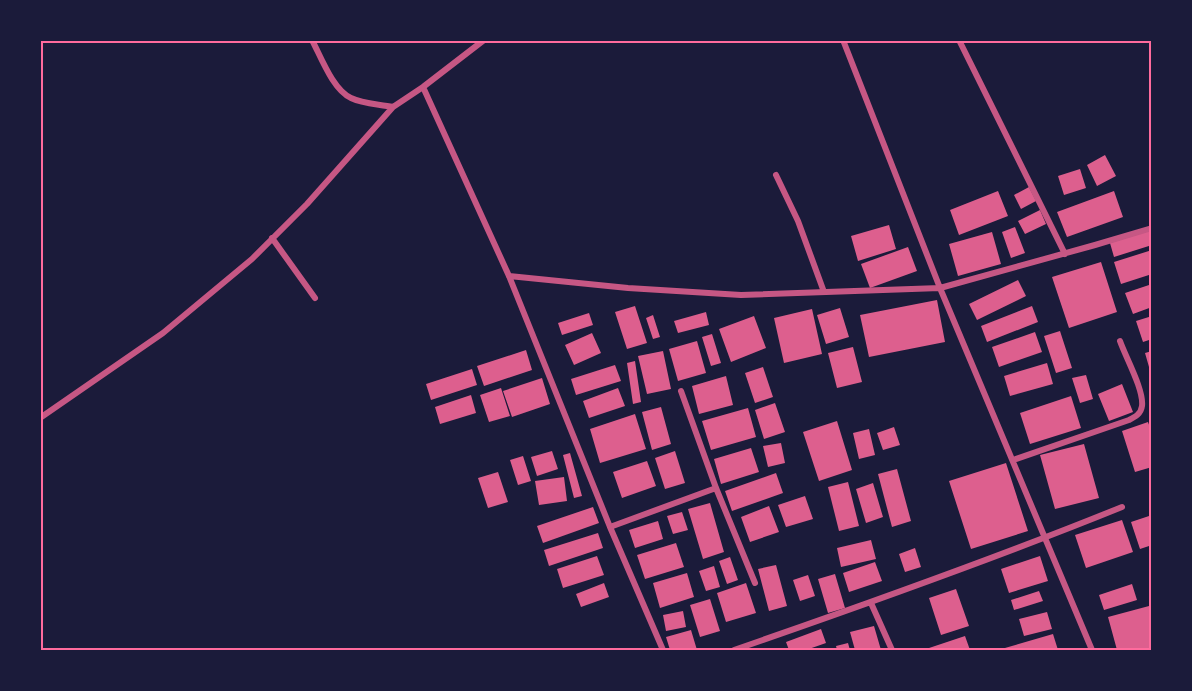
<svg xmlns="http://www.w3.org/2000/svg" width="1192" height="691" viewBox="0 0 1192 691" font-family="'Open Sans',sans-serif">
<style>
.building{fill:#dd5f8e}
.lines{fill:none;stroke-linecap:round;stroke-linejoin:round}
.minor{stroke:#c65784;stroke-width:6}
.neatline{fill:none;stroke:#ff6b9d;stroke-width:2}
</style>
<rect width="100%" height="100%" fill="#1b1b3a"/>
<!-- building -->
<path class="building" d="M1105 155 1116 176 1097 186 1087 165Z
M1080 169 1086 188 1064 195 1058 176Z
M1029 187 1036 201 1021 209 1014 195Z
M998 191 1008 216 959 235 950 210Z
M1114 191 1123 217 1067 237 1057 212Z
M1040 210 1046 224 1025 234 1018 221Z
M889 225 896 249 858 261 851 236Z
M1015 227 1025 253 1011 258 1002 232Z
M1152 230V245L1114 257 1110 243Z
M992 232 1001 264 958 276 949 244Z
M908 247 917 271 870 288 861 264Z
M1152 250V274L1121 284 1114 262Z
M1101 262 1117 312 1069 328 1052 277Z
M1018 280 1026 296 977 320 969 304Z
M1152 284V307L1133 314 1125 293Z
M937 300 945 342 869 357 860 315Z
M635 306 647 343 627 349 615 312Z
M1032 306 1038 322 987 342 981 326Z
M840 308 849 337 826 344 817 315Z
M812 309 822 354 784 363 774 318Z
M706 312 709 325 678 333 674 321Z
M589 313 593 325 562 335 558 323Z
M653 315 660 337 653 339 646 318Z
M754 316 766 348 731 362 719 329Z
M1152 316V339L1143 342 1136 321Z
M1060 331 1072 368 1056 373 1044 336Z
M1035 332 1042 352 999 367 992 347Z
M592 333 601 353 574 365 565 345Z
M712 334 721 363 711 366 702 337Z
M697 341 706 373 678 381 669 349Z
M853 347 862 382 837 388 828 353Z
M526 350 532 370 484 386 477 366Z
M663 351 671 389 647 394 638 356Z
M1152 351V374H1151L1145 353Z
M635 361 641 402 633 404 627 363Z
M1047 363 1053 384 1010 396 1004 376Z
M615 365 621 381 576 395 571 379Z
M763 367 773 397 755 403 745 373Z
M472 369 477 385 431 400 426 384Z
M1086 375 1093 399 1080 403 1072 378Z
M726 376 733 405 699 414 692 386Z
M542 378 550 404 512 417 503 391Z
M1122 384 1133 412 1109 421 1098 394Z
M501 388 510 416 489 422 480 395Z
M618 388 625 406 589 418 583 401Z
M471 395 476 413 440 424 435 407Z
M1071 396 1081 428 1030 444 1020 413Z
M775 403 785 432 764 439 755 410Z
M661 407 671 444 652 450 642 412Z
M748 408 756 437 711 450 702 421Z
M635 414 646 449 600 463 590 429Z
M837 421 852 470 819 481 803 432Z
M1148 422 1152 433V467L1135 472 1122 431Z
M894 427 900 445 883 450 877 433Z
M869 429 875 455 859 459 853 433Z
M781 443 785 463 768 467 763 446Z
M1084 444 1099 498 1055 509 1040 455Z
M751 448 759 472 721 484 714 459Z
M552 451 558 469 537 476 531 457Z
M675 451 685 483 665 489 655 458Z
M570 453 582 496 574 498 563 455Z
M523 456 531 481 518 485 510 460Z
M647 461 656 486 622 498 613 472Z
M1006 463 1028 531 971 549 949 481Z
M897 469 911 521 892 527 878 474Z
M498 472 508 502 488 508 478 478Z
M776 473 783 493 732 511 725 491Z
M564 477 567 501 539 505 535 481Z
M848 482 859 526 839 531 828 487Z
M873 483 883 517 866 523 856 489Z
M805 496 813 519 786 527 778 505Z
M710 503 724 552 703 559 688 509Z
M769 506 779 532 750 542 741 517Z
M593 507 599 523 543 543 537 526Z
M682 512 688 530 673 534 667 516Z
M1152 515V545L1140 549 1131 522Z
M1122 520 1133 552 1086 568 1075 535Z
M658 521 663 539 635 548 629 530Z
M598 533 603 548 549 566 544 550Z
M871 540 876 559 841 567 837 548Z
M676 543 684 567 645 579 637 555Z
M915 548 921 567 905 572 899 554Z
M597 556 604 575 563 588 557 569Z
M1040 556 1048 581 1009 593 1001 569Z
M730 557 738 580 727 584 719 561Z
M875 562 882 581 849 592 843 573Z
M776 565 787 606 769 611 758 569Z
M714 566 720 587 706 591 699 571Z
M687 573 694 597 660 608 653 583Z
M835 574 845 608 828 613 818 579Z
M808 575 815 596 800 601 793 580Z
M604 583 609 597 581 607 576 594Z
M746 583 756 613 726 622 717 593Z
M1132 584 1137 600 1104 610 1099 595Z
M956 589 969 626 941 635 929 598Z
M1039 591 1043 601 1014 610 1011 600Z
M710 599 720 631 700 637 690 605Z
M1149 606 1152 615V650H1117L1108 617Z
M683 611 686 627 666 631 663 615Z
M1047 612 1052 629 1024 636 1019 619Z
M874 626 881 650H855L850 632Z
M821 629 826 643 806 650H789L786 642Z
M691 630 697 650H670L666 637Z
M1053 634 1058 650H998Z
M965 636 970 650H923Z
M848 643 850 650H837L836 646Z"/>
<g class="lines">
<!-- minor -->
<path class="minor" d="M312 40C321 57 333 90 351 98 363 104 379 104 393 107L423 87 484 40
M843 40 940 288 1092 650
M959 40 1065 254
M423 87 509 276 610 527 663 650
M776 175 798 221 824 292
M272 238 315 298
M509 276 628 288 741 295 940 288 1095 245 1152 228
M681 391 716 488 755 583
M40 418 163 333 252 259 307 204 393 107
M1013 460 1129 420C1135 417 1141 414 1142 406 1144 390 1126 358 1120 341
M610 527 716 488
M871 603 892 650
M734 650C864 605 994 559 1122 507"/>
</g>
<!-- border -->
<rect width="1192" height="691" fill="none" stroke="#1b1b3a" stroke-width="84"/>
<rect x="42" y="42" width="1108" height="607" class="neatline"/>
</svg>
